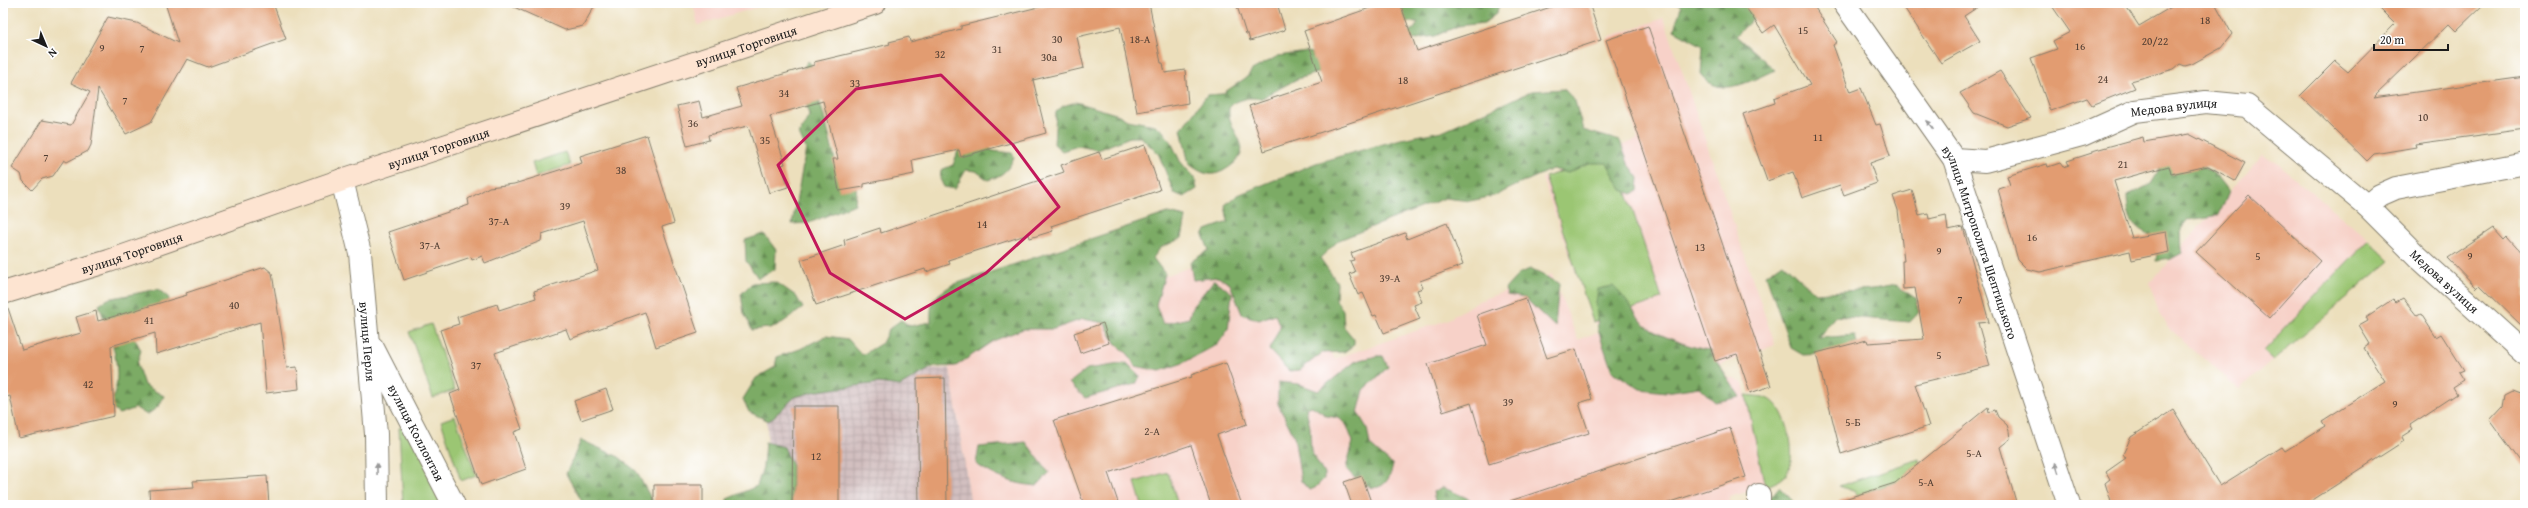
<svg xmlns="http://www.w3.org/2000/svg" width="2528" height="508" viewBox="0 0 2528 508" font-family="'Gentium Book Plus',serif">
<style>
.built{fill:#f7d1c8}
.industrial{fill:url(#industrial-grid)}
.green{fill:#9bc673;stroke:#5c7148}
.forest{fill:url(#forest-firs);stroke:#4c6440}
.building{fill:#e29c71}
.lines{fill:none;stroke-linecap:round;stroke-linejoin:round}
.street-casing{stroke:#847e6c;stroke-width:24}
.secondary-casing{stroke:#847e6c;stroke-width:24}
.street{stroke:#fff;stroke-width:22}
.secondary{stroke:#fde4d1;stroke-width:22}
.oneway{fill:#999}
.marked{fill:none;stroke:#c2185b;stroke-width:3;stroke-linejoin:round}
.labels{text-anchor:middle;stroke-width:3;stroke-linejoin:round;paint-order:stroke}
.number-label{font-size:11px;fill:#4e3c31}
.street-label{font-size:13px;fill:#1c1c1c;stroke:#fff}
</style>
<defs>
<pattern id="industrial-grid" width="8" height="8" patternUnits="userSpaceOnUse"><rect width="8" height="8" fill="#d2bfc0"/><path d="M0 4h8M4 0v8" fill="none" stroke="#b4a4a4"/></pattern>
<pattern id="forest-firs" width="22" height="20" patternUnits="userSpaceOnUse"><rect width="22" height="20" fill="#7cab65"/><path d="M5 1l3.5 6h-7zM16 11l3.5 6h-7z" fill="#658a52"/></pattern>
</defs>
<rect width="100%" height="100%" fill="#fff"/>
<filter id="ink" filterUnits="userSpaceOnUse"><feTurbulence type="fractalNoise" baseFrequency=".025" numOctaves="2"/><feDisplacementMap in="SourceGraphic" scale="8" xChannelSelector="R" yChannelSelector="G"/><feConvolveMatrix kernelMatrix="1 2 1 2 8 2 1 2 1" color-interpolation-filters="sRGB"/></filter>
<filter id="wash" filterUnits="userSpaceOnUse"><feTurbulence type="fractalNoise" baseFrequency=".012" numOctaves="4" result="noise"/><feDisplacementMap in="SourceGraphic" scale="16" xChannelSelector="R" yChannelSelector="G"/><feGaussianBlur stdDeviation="0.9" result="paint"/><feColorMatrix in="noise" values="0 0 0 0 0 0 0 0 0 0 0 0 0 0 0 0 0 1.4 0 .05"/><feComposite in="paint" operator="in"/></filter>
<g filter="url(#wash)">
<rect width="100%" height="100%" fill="#ecdfbc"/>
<!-- built -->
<path class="built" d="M693 3H771L698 25Z
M1664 18 1775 345 1716 366 1594 323 1542 178 1638 139 1608 37Z
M2262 155 2278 164 2363 235 2390 261 2239 389 2171 331 2159 314 2150 283Z
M1292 232 1334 359 1447 320 1476 302 1552 274 1578 340 1595 333 1743 382 1765 487 1729 497 1730 505H971L950 368V350Z"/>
<!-- industrial -->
<path class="industrial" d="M950 368 971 505H769L766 383Z"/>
<!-- green -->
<path class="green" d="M565 152 570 165 536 176 532 163Z
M1614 154 1662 299 1593 322 1545 177Z
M2368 240 2390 261 2273 360 2263 351Z
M431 324 455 390 433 398 409 332Z
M1746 395C1752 396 1761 396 1767 398 1788 405 1800 462 1784 477 1779 482 1770 484 1765 487Z
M455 416 476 475 461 481 441 421Z
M414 426 443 505H403L399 428Z
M1919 459 1920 464 1907 473 1908 478 1857 495 1856 492 1839 486Z
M1168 472 1178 505H1142L1135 482Z"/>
<!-- forest -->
<path class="forest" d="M1399 3H1500L1496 14 1484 23 1458 26 1435 36 1416 39 1360 60 1297 79 1262 98H1248L1235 102 1229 108C1226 135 1263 148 1223 171 1209 178 1200 172 1189 164L1181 129 1207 95 1222 94 1247 77 1252 70 1278 56 1307 52 1322 56 1409 32 1415 28 1418 22H1398Z
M1676 3H1768L1736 36 1775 70C1751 80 1722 100 1701 75L1703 46 1674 30 1681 7Z
M808 61 815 69V87L826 123 838 173 857 183 855 204 809 223 792 224 806 149 799 134 809 116 800 73Z
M1564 89 1575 101 1583 130 1620 141 1628 163 1639 178 1638 191 1632 194 1622 190 1607 163H1589L1568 173 1552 169 1494 196 1470 201 1445 198 1339 240 1320 258 1337 282 1336 300 1343 310 1344 327 1354 339V345L1344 352 1322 353 1300 370 1289 371 1269 350 1280 327 1275 314 1259 320 1242 314 1230 284 1218 277 1193 280 1190 262 1209 250 1203 235 1206 230 1228 222 1225 205 1238 195 1316 163 1401 139 1442 131 1532 91Z
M1076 102 1119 115 1127 120 1155 125 1162 130 1171 142 1180 161 1195 179 1197 189 1184 197 1174 193 1159 155 1141 137H1130L1098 150 1078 146 1062 151 1054 144 1056 112 1063 106Z
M947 124 993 151 1012 153 1014 157C1009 170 1002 176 988 180L976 171 966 170 955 189 944 187 940 179 941 170 953 165 958 151Z
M2158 151 2214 172 2229 191 2219 215 2188 220 2181 229 2182 253 2171 259 2156 261 2159 239C2134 228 2128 224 2127 196L2151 184 2162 166Z
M1168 213 1186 217 1182 238 1160 248 1153 258 1165 274 1156 305 1163 324 1189 318 1192 307 1214 280 1232 293 1228 330 1218 344 1183 363 1160 371 1135 366 1128 354 1115 343 1105 323 1083 319 1054 329H1023L993 341 956 366 933 367 900 386 879 383 817 391 795 397 769 421 749 412 743 399 756 378 775 367 777 357 800 349 826 336 848 339 862 355 882 343 889 329 901 320 910 326 931 322C930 299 934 297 952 285Z
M764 234 776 250 775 269 758 278 746 261 745 240Z
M1783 263 1815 293 1873 289 1896 285 1915 298 1919 312 1910 322 1835 316 1819 338 1855 335 1859 352 1803 355 1791 348 1766 275Z
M1530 269 1559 283 1555 327 1525 298 1507 295 1505 289 1520 273Z
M776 282 796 296 803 308 776 327 752 330 744 313 741 294 752 283Z
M1613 286C1626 298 1633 312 1645 325 1654 334 1695 349 1709 350L1740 397 1715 402 1699 387 1666 392 1640 389 1612 371 1598 330 1596 303 1598 289Z
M158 289 169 298 166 308 133 336 141 350 137 364 144 385 164 396 159 406 147 415 136 408 119 414 110 407C126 372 111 338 99 305L108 299Z
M1377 356H1383L1388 367 1364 390 1358 413 1367 428 1370 445 1393 465C1386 499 1362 490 1346 468L1353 442 1347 426 1339 418 1327 416 1312 406 1306 408 1310 427 1311 451 1324 474V479L1315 488 1309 490 1301 481 1294 436 1278 404V382L1299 384 1318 391 1356 361Z
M1127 363 1140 376 1136 384 1085 398 1069 383 1087 369Z
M581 440 619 457 636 471 652 500 651 505H584L566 474Z
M765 442 784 447 792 466V505H727V499L757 486 763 467Z
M1026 442 1049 473 1037 486C1013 484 997 478 976 464L979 447Z
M1442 487 1467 498 1475 505H1436L1433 492Z
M1779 487 1791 499 1794 505H1764Z"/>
<g id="blocks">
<!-- building -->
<path class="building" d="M165 3H273L286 39 208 67 187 59 151 122 126 134 98 89 91 145 88 151 67 162 64 160 53 176 42 179 32 190 23 181 21 174 12 168 42 120 71 125 90 92 71 83 108 17 137 23 178 43Z
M505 3H596L583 26 565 30Z
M1055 3H1149L1161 63H1163L1165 73 1185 70 1188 103 1137 112 1120 27 1077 37 1084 68 1033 80 1046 133 961 157 959 150 912 160 914 174 864 184V187L839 191 833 159H838L823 101 770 116 785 164 782 165 788 187 769 193 748 126 708 135 709 140 687 146 677 106 699 101 703 117 742 106 736 88 814 65V62L890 44 889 42 909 37 910 42 961 29V26Z
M1236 3H1277L1285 30 1250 41 1248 34H1246Z
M1384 3H1400L1417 51 1563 3H1589L1601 40 1264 151 1249 106 1322 82 1304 31Z
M1743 3H1812L1837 42 1833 45 1850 92 1861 88 1876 125 1880 124 1890 156 1870 163 1877 183 1844 195 1840 185 1802 198 1793 172 1767 181 1743 114 1775 103 1774 98 1810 85 1774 25 1763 33Z
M1901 3H1984L1964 16 1980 41 1941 63Z
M2050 3H2124L2139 26 2178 3H2215L2232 34 2221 48 2192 64 2185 66 2180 64 2174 69 2131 81 2135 88 2092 105 2087 98 2050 111 2031 58 2057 49 2053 41 2070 32Z
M2374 3H2485L2456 31 2449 24 2373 98 2525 77V129L2415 144 2416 147 2374 154 2367 161 2300 96 2335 61 2348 72 2395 24Z
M1648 26 1771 386 1750 393 1737 354 1715 361 1606 40Z
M2000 71 2031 118 2007 126 1974 113 1960 93Z
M2189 134 2245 163 2235 181 2208 166 2171 174 2169 166 2114 181 2132 238 2166 232 2169 252 2132 260 2130 251 2040 272 2027 269 2018 260 1998 189 2010 185 2007 176 2047 164 2048 167 2060 163 2063 167 2069 165 2067 161 2092 153V151L2143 137 2144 142Z
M647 135 674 223 662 227 698 333 656 347 645 312 570 339 566 329 495 353 522 429 514 432 526 469 481 485 450 394 460 390 440 330 459 324 457 317 497 304 499 310 536 298 534 291 598 270 583 221 542 234 541 241 485 263 482 256 472 260 471 257 404 280 388 232 469 205 468 199 489 187 514 184 582 163 580 156Z
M1145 145 1160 190 1051 226 1053 231 1030 238 1029 234 948 260 950 264 926 272 925 269 816 305 801 260 845 245 844 240 880 228 881 233 1064 172 1061 165 1099 152 1102 159Z
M1912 190 1919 215 1928 213 1929 219 1946 215 1948 230 1963 227 1989 322 1978 323 1990 366 1915 384 1929 426 1841 454 1816 353 1867 340 1868 343 1924 339 1915 288 1903 289 1902 261H1904L1898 210 1893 196Z
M2249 195 2320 261 2269 318 2196 252Z
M1447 223 1463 265 1420 281 1423 288 1417 290 1422 302 1414 305 1420 319 1384 333 1376 315 1373 316 1363 293 1358 295 1349 274 1355 272 1350 261 1354 260 1351 253 1405 233 1407 239Z
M2493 228 2504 240 2507 237 2525 257V329L2480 285 2477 288 2448 258Z
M265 267 272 273 287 368 297 367 299 389 266 393 260 322 156 354 155 333 111 346 114 416 19 438 10 396 3 398V305H7L22 350 81 333 76 317 96 311 98 321 187 295 186 293Z
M1525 298 1547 358 1576 349 1592 399 1579 403 1589 433 1489 464 1471 403 1443 412 1428 364 1487 345 1477 315Z
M2403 298 2417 316 2421 314 2436 337 2441 334 2464 370 2459 372 2464 380 2453 387 2457 394 2410 425 2413 430 2402 437 2404 441 2305 505H2112L2105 483 2110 479 2106 472 2126 458 2123 454 2131 437 2173 410 2220 486 2282 447 2285 451 2325 426 2322 421 2385 381 2364 348 2370 344 2359 326 2368 321 2366 317 2393 299 2396 302Z
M1103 323 1109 343 1080 353 1074 333Z
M1226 363 1247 424 1217 435 1242 505H1211L1191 445 1108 473 1119 505H1084L1054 420 1192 377 1191 375Z
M945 378 947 505H919L917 379Z
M606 389 613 409 581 420 574 401Z
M2512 391 2525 396V468L2490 420 2502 407 2504 395Z
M793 406H839V505H792Z
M1988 407 1989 412 1995 410 1998 417 2007 425 2009 431 2010 439 2000 447 2017 505H1839L1838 501 1895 483Z
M1730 428 1746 477 1662 505H1511L1510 501Z
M267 476 269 505H150L149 490 194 487 193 481Z
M1362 476 1372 505H1352L1344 482Z
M654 485H703V505H654Z"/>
</g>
</g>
<g filter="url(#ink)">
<use href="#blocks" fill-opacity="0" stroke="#847e6c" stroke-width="1"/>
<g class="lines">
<defs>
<g id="street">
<path id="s1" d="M1844 3 1954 159 2069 505"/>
<path id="s2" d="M1954 159 1985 161 2082 135 2135 111 2206 102 2247 106 2367 206 2380 195 2396 188 2525 163"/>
<path id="s3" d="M342 180 360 253 376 434 377 505"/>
<path id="s4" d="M2367 206 2417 256 2525 354"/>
<path id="s5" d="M373 348 454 505"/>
<path d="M1759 495V505"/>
</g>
<g id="secondary">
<path id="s6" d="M3 293 109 261 342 180 875 3"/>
</g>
</defs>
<!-- street casing -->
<use href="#street" class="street-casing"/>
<!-- secondary casing -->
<use href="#secondary" class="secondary-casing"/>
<!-- street -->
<use href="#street" class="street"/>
<!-- secondary -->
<use href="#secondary" class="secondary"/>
</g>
<!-- one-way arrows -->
<defs><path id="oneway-solid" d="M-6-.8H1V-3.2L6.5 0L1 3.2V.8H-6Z"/></defs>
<g class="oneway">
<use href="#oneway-solid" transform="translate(1930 125) rotate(-125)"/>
<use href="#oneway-solid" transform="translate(2057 468) rotate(-108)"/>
<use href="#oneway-solid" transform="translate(377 469) rotate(-91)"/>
</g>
</g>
<!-- marked area -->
<path class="marked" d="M941 75 1013 145 1059 207 986 273 905 319 830 273 778 165 856 89Z"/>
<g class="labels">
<!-- number labels -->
<g class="number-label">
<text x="2205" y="24">18</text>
<text x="1803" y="34">15</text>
<text x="1057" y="43">30</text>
<text x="1140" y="43">18-А</text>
<text x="2155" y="45">20/22</text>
<text x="2080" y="50">16</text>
<text x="102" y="52">9</text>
<text x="142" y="52">7</text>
<text x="997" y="53">31</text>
<text x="940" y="58">32</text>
<text x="1049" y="61">30а</text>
<text x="2103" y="83">24</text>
<text x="1403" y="84">18</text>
<text x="855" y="87">33</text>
<text x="784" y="97">34</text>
<text x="125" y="104">7</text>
<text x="2423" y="121">10</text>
<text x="693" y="127">36</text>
<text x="1818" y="141">11</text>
<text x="765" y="144">35</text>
<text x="46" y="161">7</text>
<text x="2123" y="168">21</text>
<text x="621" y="174">38</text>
<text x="565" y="210">39</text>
<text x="499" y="225">37-А</text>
<text x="982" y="228">14</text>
<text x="2032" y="241">16</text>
<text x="430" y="249">37-А</text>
<text x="1700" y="251">13</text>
<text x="1939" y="255">9</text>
<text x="2258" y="260">5</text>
<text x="2470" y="260">9</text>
<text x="1390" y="282">39-А</text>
<text x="1960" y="303">7</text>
<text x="234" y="309">40</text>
<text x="149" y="324">41</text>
<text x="1939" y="359">5</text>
<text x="476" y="369">37</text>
<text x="88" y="388">42</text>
<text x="1508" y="406">39</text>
<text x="2395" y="408">9</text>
<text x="1853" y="426">5-Б</text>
<text x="1152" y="435">2-А</text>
<text x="1974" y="457">5-А</text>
<text x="816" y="460">12</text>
<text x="1926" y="486">5-А</text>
</g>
<!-- street labels -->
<g class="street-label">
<text dy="5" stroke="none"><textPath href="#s6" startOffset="783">вулиця Торговиця</textPath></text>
<text dy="5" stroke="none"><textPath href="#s2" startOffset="229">Медова вулиця</textPath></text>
<text dy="5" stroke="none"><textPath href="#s6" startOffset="459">вулиця Торговиця</textPath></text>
<text dy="5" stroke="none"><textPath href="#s1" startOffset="278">вулиця Митрополита Шептицького</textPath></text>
<text dy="5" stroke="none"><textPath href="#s6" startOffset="135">вулиця Торговиця</textPath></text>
<text dy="5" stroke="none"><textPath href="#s4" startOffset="108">Медова вулиця</textPath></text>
<text dy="5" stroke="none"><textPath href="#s3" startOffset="164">вулиця Перля</textPath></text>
<text dy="5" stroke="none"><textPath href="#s5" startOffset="95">вулиця Коллонтая</textPath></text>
</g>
</g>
<!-- margin -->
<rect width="2528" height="508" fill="none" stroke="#fff" stroke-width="16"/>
<!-- north arrow -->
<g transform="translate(46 46) rotate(136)" stroke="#ffffff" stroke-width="3" paint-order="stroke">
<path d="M0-3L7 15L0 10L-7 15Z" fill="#1c1c1c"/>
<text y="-6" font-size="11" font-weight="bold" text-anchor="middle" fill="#1c1c1c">N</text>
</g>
<!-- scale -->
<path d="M2374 44v6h74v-6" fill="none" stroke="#1c1c1c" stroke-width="2"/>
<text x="2380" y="44" font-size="12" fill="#1c1c1c" stroke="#ffffff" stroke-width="3" paint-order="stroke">20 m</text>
</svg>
